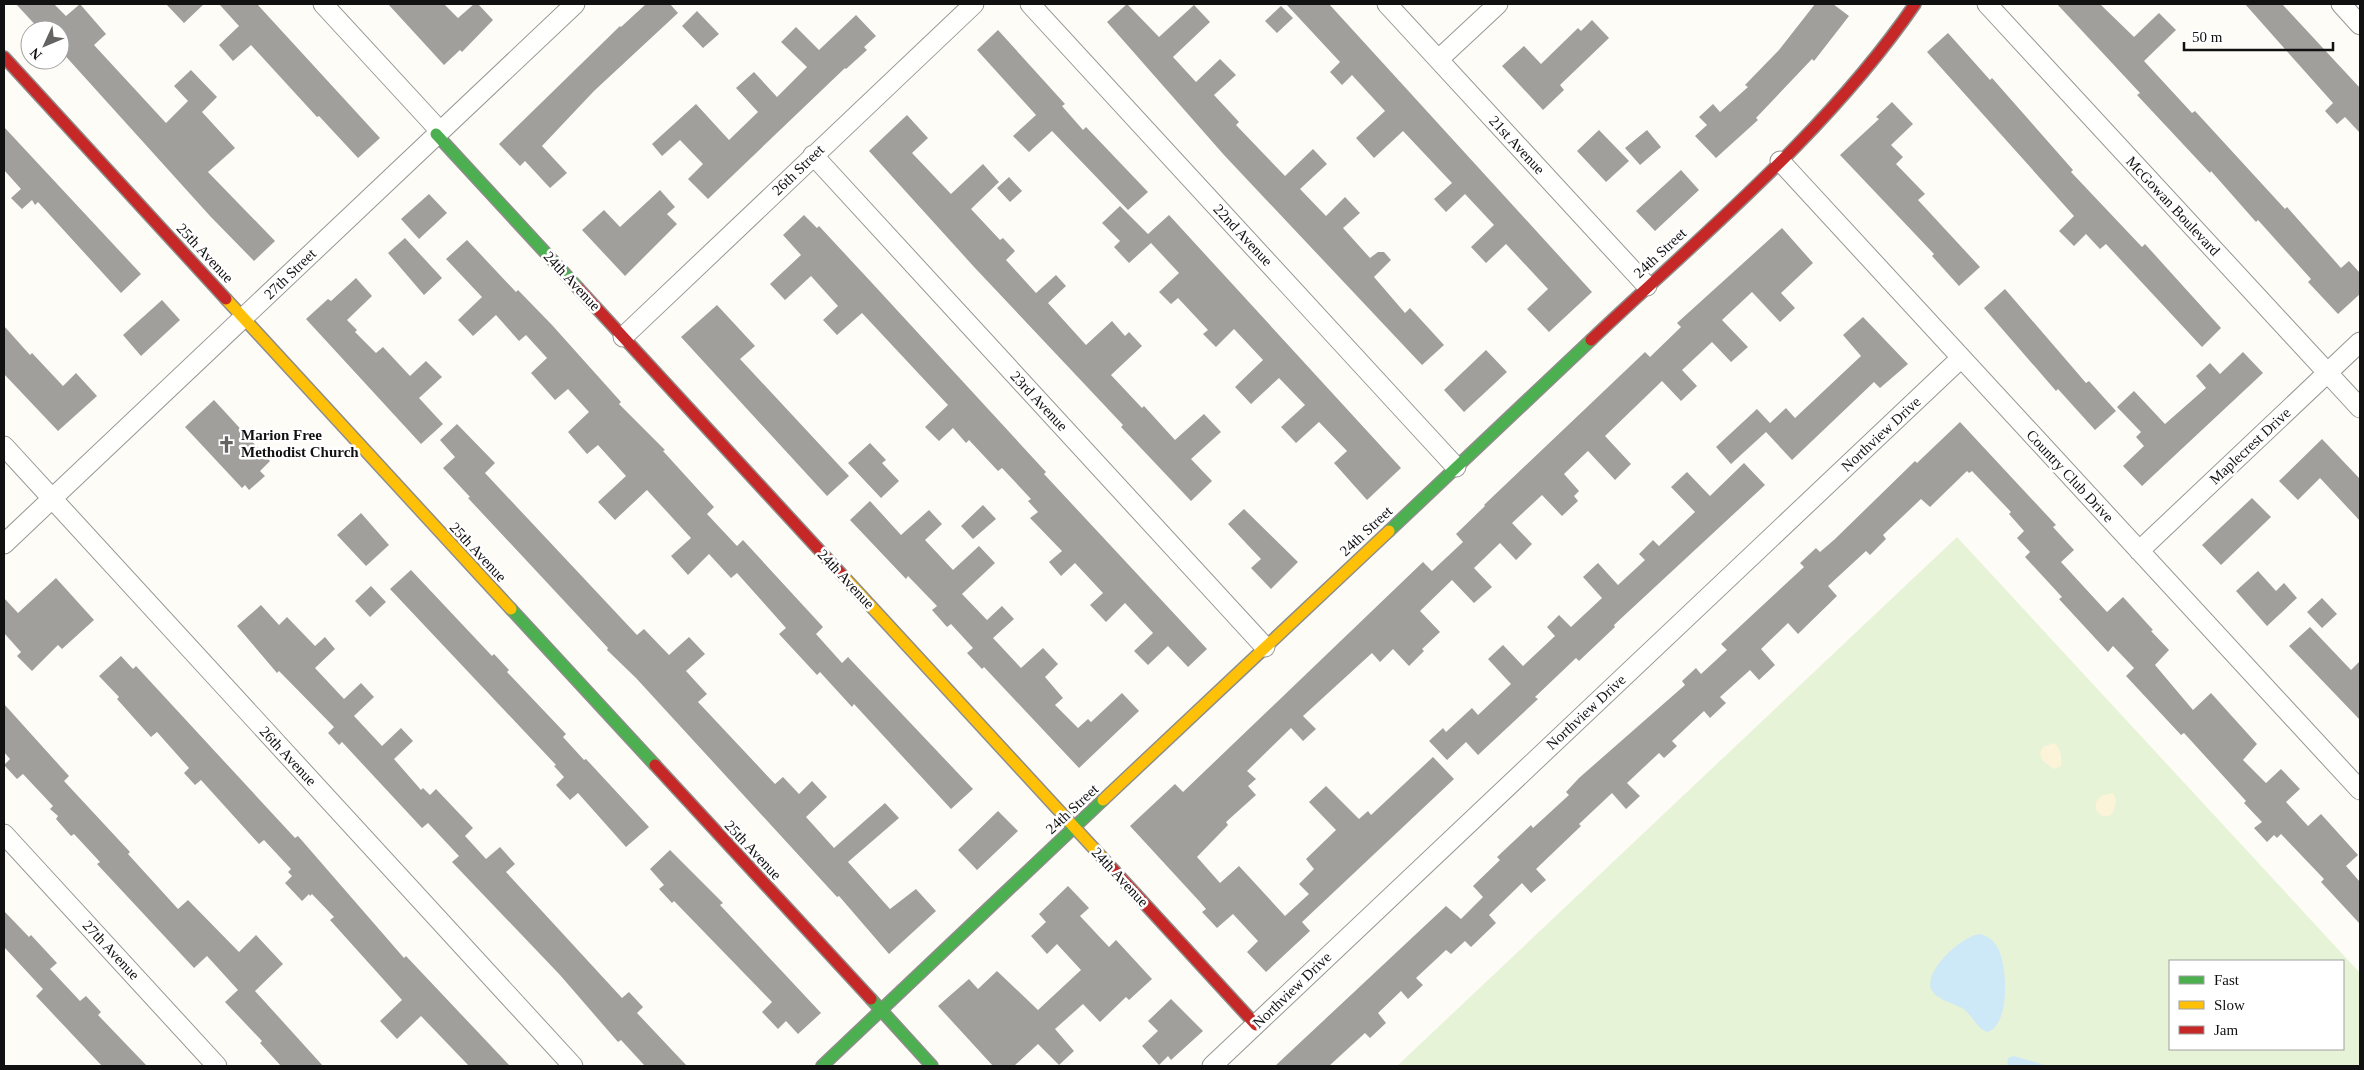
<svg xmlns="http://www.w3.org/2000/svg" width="2364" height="1070" viewBox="0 0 2364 1070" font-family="'Times New Roman',serif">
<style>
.green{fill:#e7f3d7;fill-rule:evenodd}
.sand{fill:#fcf4d9}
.water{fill:#cde8f7}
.building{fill:#a19f9c}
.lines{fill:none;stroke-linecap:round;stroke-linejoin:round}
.street-casing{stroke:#979795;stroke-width:21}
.fast-casing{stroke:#8e8d8b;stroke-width:14}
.slow-casing{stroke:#8e8d8b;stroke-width:14}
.jam-casing{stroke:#8e8d8b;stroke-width:14}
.street{stroke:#fffffe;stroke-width:19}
.fast{stroke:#4caf50;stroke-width:11}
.slow{stroke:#ffc107;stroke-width:11}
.jam{stroke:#c62828;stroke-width:11}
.labels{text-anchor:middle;stroke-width:5;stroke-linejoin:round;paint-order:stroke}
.street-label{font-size:15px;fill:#111;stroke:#fff}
.poi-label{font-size:15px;font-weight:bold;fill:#111;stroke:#fff;text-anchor:start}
</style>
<rect width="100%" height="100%" fill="#fdfcf7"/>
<!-- green -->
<path class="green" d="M1957 537 2360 973V1066H1397ZM2170 961H2343V1049H2170Z"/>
<!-- sand -->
<path class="sand" d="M2054 743C2061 749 2062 757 2061 766L2054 769 2043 761 2040 754 2043 747Z
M2113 793 2116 800 2113 813 2109 816H2102L2096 810V802L2101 796Z"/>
<!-- water -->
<path class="water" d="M1980 934C1987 936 1992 939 1996 945 2008 961 2011 1026 1987 1032 1975 1027 1972 1014 1962 1008 1953 1003 1938 1000 1932 991 1921 972 1963 935 1980 934Z
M2014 1056 2048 1066H2007L2008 1058Z"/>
<!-- building -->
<path class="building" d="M16 4H54L66 16 80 4 106 34 94 45 166 123 188 101 174 86 191 70 217 97 202 112 235 148 208 172 275 241 254 261 210 216 60 50V30H40Z
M166 4H204L184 23Z
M219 4H257L380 138 358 158 319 116 317 117 251 45 233 61 219 45 239 26Z
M388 4H444L458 18 474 4H478L493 20 462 52 460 50 444 65Z
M646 4H670L678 13 594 91 542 146 567 173 550 188 525 161 520 166 499 144 620 26 621 27Z
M1127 4 1159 37 1194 5 1210 22 1173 57 1196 82 1220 59 1236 75 1214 95 1239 122 1236 125 1285 176 1313 149 1327 164 1300 189 1326 216 1345 197 1360 213 1343 228 1370 258 1378 252H1384L1391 260 1374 277 1405 313 1410 308 1444 345 1422 365 1224 155 1107 22Z
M1286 4H1329L1592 292 1549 332 1527 309 1548 289 1506 244 1486 263 1471 247 1494 225 1465 194 1446 212 1434 199 1452 183 1403 131 1374 158 1356 138 1385 111 1352 75 1342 85 1330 72 1340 62Z
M1815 4H1833L1849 16 1814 61 1812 59 1756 118 1758 120 1716 158 1695 136 1707 125 1699 117 1713 104 1720 112 1748 87 1745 85 1779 50Z
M2057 4H2100L2134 37 2159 13 2176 30 2144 61 2192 113 2195 111 2285 209 2287 207 2341 268 2349 261 2360 273V294L2338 314 2308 282 2311 279 2258 220 2256 222 2211 171 2210 173 2137 95 2140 93Z
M2245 4H2282L2360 88V133L2345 117 2337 124 2325 111 2333 103Z
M1281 6 1293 18 1277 33 1265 21Z
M697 11 719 34 703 48 682 26Z
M856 15 876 36 864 47 867 50 846 69 845 68 708 199 688 179 703 164 680 140 662 156 652 144 696 104 729 140 758 112 736 88 754 72 777 97 807 67 781 42 796 27 819 50Z
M1592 20 1609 38 1560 85 1564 90 1543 110 1502 66 1524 46 1541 64 1578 28 1581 31Z
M998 30 1065 104 1062 106 1083 130 1086 127 1148 192 1128 210 1052 131 1029 152 1013 136 1036 115 977 50Z
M1948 33 1990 80 1992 78 2029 120 2073 170 2071 172 2142 247 2145 244 2221 328 2202 347 2106 244 2100 249 2086 234 2074 246 2059 231 2074 216 1927 52Z
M1892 102 1913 124 1891 145 1903 157 1896 164 1925 194 1918 200 1980 267 1959 286 1932 256 1934 254 1840 155 1879 119 1876 117Z
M907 115 928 138 912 153 951 194 983 164 999 182 971 209 1000 240 1003 238 1015 251 1006 260 1036 293 1056 275 1066 286 1048 303 1086 345 1112 321 1125 336 1129 332 1142 346 1111 375 1142 408 1144 406 1175 440 1204 414 1221 432 1191 459 1212 481 1191 501 1121 427 1123 425 975 268 869 151Z
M4 127 141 274 121 293 38 202 35 205 32 200 22 209 11 198 21 189 4 170Z
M1599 130 1629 161 1606 182 1577 151Z
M1647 130 1661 147 1640 165 1625 148Z
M1681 170 1699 190 1655 231 1636 211Z
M1009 177 1022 191 1010 202 997 188Z
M660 190 675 207 667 214 677 224 625 276 582 230 604 210 620 227Z
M429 194 447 213 419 239 401 219Z
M1120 206 1148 234 1169 215 1401 468 1367 500 1334 463 1347 451 1319 422 1296 443 1281 427 1305 405 1279 378 1251 404 1235 387 1263 360 1234 329 1216 347 1203 334 1208 330 1178 298 1171 304 1159 292 1179 273 1151 243 1129 263 1114 247 1120 241 1102 223Z
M804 215 817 228 819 226 872 283 1046 472 1044 474 1207 649 1188 667 1168 646 1148 665 1134 651 1153 633 1125 603 1106 622 1090 605 1103 593 1075 563 1061 576 1049 562 1062 551 1030 518 1038 512 1028 501 1031 499 1002 468 998 471 969 440 966 443 953 428 939 441 925 427 948 405 862 313 837 335 823 320 838 306 811 276 785 300 770 284 801 255 783 235Z
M1782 228 1813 263 1781 293 1795 308 1780 322 1752 292 1722 320 1748 347 1731 362 1712 342 1682 370 1697 386 1681 401 1662 381 1605 436 1631 464 1615 480 1588 451 1564 474 1579 491 1574 496 1578 501 1562 516 1542 495 1512 523 1532 544 1516 560 1500 543 1474 568 1492 587 1474 603 1452 580 1420 611 1440 632 1422 649 1424 651 1409 666 1393 649 1380 662 1372 653 1303 716 1316 729 1303 741 1291 728 1247 771 1256 779 1248 786 1256 795 1226 822 1228 825 1197 857 1220 883 1239 866 1285 916 1309 894 1299 884 1314 869 1306 859 1336 830 1309 802 1326 786 1359 819 1368 811 1371 815 1433 757 1454 779 1302 922 1310 931 1266 972 1247 952 1258 941 1233 914 1217 928 1202 912 1206 909 1200 902 1130 826 1175 784 1183 792 1423 562 1432 571 1463 542 1456 534 1485 506 1484 505 1645 352 1650 357 1681 327 1677 323Z
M405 238 442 278 424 295 388 253Z
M467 240 516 292 518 290 552 325 621 402 619 404 665 450 663 451 714 507 707 514 737 546 743 540 823 627 816 634 842 663 848 657 973 789 951 809 854 704 852 707 820 672 817 675 779 634 786 628 737 573 731 578 709 554 688 575 671 556 691 538 647 490 615 520 598 502 626 476 598 445 587 454 568 432 589 412 568 389 555 400 531 373 547 358 526 335 519 341 496 315 473 336 458 320 482 297 446 259Z
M356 278 372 296 347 320 357 330 355 332 376 353 383 347 410 376 426 361 442 377 419 398 443 424 421 444 306 319 328 299 331 301Z
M2005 289 2086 383 2089 381 2116 411 2095 430 2058 389 2056 391 1984 308Z
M162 300 180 320 141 356 123 335Z
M717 305 755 346 740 359 849 476 827 496 681 337Z
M1863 317 1908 364 1880 388 1874 382 1792 460 1766 432 1731 464 1716 447 1757 409 1770 423 1786 408 1795 418 1861 356 1843 335Z
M4 326 30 355 32 353 63 386 76 373 97 396 58 431 4 374Z
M1486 350 1507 372 1464 412 1444 390Z
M2243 352 2263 373 2142 486 2123 466 2144 446 2136 437 2141 432 2117 407 2134 391 2165 424 2206 388 2196 376 2210 363 2220 374Z
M214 400 270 461 260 471 265 476 249 490 245 485 242 488 185 427Z
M1960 422 2056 525 2053 527 2074 550 2061 562 2107 612 2123 597 2153 630 2151 631 2169 650 2155 665 2193 710 2211 693 2257 744 2243 760 2266 783 2281 769 2300 789 2286 802 2308 826 2321 814 2358 855 2346 866 2360 882V924L2321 882 2324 879 2281 834 2277 838 2274 835 2267 842 2254 828 2262 822 2244 803 2246 801 2184 733 2181 735 2126 676 2134 668 2113 646 2108 652 2059 599 2062 597 2025 557 2030 552 2017 538 2024 531 2009 514 2011 512 1972 471 1969 473 1967 471 1930 507 1921 499 1883 535 1886 539 1870 555 1866 551 1828 586 1837 596 1798 634 1788 623 1761 649 1775 665 1759 680 1750 670 1720 697 1726 703 1710 718 1704 711 1672 741 1677 746 1664 758 1659 753 1627 783 1640 796 1626 809 1612 793 1579 824 1581 826 1536 869 1546 880 1531 893 1522 883 1489 915 1496 923 1471 947 1465 941 1451 954 1446 950 1416 978 1423 985 1408 999 1401 991 1378 1013 1386 1023 1370 1038 1365 1033 1329 1066H1275L1446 906 1461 919 1483 897 1473 886 1500 860 1497 857 1531 825 1533 828 1569 795 1566 792 1579 778 1685 685 1682 681 1696 668 1701 674 1727 650 1721 644 1804 567 1800 563 1816 548 1820 552 1835 539 1915 461 1917 463Z
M457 424 495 463 485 473 637 635 644 629 669 655 689 637 705 654 686 671 707 694 698 702 775 784 783 777 799 794 812 781 827 797 806 817 834 848 885 803 899 818 848 862 890 909 916 889 936 911 889 954 839 896 837 897 636 678 607 650 608 648 468 498 470 497 443 468 455 457 440 440Z
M2322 439 2360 479V521L2320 478 2298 500 2279 481Z
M870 443 886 460 882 463 899 481 881 498 848 463Z
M1744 463 1765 485 1614 625 1615 627 1579 661 1576 658 1535 697 1538 699 1478 755 1466 742 1447 760 1429 741 1443 728 1446 732 1472 708 1478 715 1511 684 1488 659 1503 645 1523 666 1555 636 1547 627 1559 615 1571 627 1602 598 1583 577 1598 563 1618 585 1645 560 1639 554 1653 540 1659 546 1695 512 1671 487 1687 472 1710 496Z
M2252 498 2271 517 2221 565 2202 545Z
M870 501 901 535 929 510 942 524 925 540 953 570 979 546 995 563 962 594 987 620 1002 606 1014 619 993 638 1021 668 1043 648 1058 664 1045 677 1063 698 1055 705 1078 728 1088 719 1091 722 1122 693 1139 711 1079 768 984 667 982 669 967 653 973 648 951 624 947 627 932 610 937 606 908 576 906 579 850 520Z
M983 505 996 519 973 539 961 526Z
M1244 509 1298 562 1271 589 1251 568 1261 559 1228 524Z
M361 513 389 545 366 566 337 535Z
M411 570 492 656 494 654 509 670 507 672 566 734 563 737 584 760 586 759 649 827 626 847 578 793 570 800 556 785 564 777 554 766 556 765 390 589Z
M2258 571 2276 591 2284 583 2297 598 2267 626 2236 591Z
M56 578 94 620 62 649 58 645 32 671 17 656 21 652 4 633V598L18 613Z
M371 586 386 602 370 617 355 601Z
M2322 598 2337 614 2322 628 2307 612Z
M261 605 279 625 287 617 315 646 325 637 335 649 315 668 344 699 361 683 374 697 354 716 382 746 401 728 413 741 394 759 421 790 423 788 430 795 436 789 473 828 465 836 486 859 500 847 515 864 506 872 622 998 629 992 643 1007 637 1013 687 1066H645L621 1040 618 1042 560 975 452 862 459 856 428 823 422 828 342 742 339 745 328 733 334 727 279 671 277 673 237 626Z
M2310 627 2351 670 2360 661V720L2289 646Z
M121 656 133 669 136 666 295 838 298 836 404 958 406 956 510 1066H469L421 1016 397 1039 380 1021 402 1000 330 920 334 917 312 894 310 896 309 894 302 901 285 883 292 876 288 872 291 869 264 840 259 844 201 780 195 785 184 773 189 768 157 732 151 737 117 699 119 697 99 676Z
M4 704 69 776 64 781 130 852 128 854 178 909 188 900 239 952 256 935 283 964 255 991 323 1066H281L260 1043 262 1041 225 1002 238 990 207 956 194 968 97 864 100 862 74 834 71 836 56 819 58 816 50 809 53 806 23 774 17 779 4 765 10 759 4 752Z
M998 811 1018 831 977 870 958 850Z
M670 850 723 903 720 905 821 1013 798 1034 786 1021 778 1029 762 1012 772 1002 674 901 672 903 659 889 664 885 650 869Z
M1068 886 1089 908 1080 916 1109 947 1116 940 1152 979 1129 1000 1126 997 1100 1022 1083 1004 1055 1029 1074 1051 1059 1065 1038 1044 1014 1066H993L938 1006 969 979 978 989 997 971 1038 1010 1081 970 1057 944 1047 954 1031 936 1046 922 1039 914Z
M4 911 29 937 31 935 57 963 50 969 80 1001 86 996 101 1012 98 1015 147 1066H102L36 996 43 989 4 947Z
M1171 999 1203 1031 1171 1060 1168 1056 1159 1065 1142 1046 1158 1031 1148 1021Z"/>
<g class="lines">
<defs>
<path id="street" d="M323 4 440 131
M1030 4 1456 467
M1387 4 1647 286
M1987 4 2360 408
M2341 4 2360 25
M1439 59 1498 4
M813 155 1265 647
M1780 161 2360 790
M623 337 974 4
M4 446 573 1066
M4 544 575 4
M2139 551 2360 342
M4 834 217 1066
M1212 1066 1961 358"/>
<path id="fast" d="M436 134 578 288
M1389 531 1591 340
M511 609 655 765
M871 999 932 1066
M822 1066 1103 800"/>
<path id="slow" d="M226 299 511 609
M844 577 1110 866
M1103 800 1389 531"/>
<path id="jam" d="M4 57 226 299
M578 288 844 577
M1591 340C1702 235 1829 130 1915 4
M655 765 871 999
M1110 866 1256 1025"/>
</defs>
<!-- street casing -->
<use href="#street" class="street-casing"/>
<!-- fast casing -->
<use href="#fast" class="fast-casing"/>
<!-- slow casing -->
<use href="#slow" class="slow-casing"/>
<!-- jam casing -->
<use href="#jam" class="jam-casing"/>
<!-- street -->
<use href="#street" class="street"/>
<!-- fast -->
<use href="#fast" class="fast"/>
<!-- slow -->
<use href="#slow" class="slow"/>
<!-- jam -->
<use href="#jam" class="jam"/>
</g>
<!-- icons -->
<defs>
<symbol id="church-bare" viewBox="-9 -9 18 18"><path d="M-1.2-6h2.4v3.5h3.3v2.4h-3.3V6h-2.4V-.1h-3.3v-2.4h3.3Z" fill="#646362" stroke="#fff" stroke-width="2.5" paint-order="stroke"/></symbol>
</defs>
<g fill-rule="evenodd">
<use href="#church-bare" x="214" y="432" width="25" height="25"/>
</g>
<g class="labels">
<!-- street labels -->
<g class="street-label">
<text transform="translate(1517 145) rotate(47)" y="5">21st Avenue</text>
<text transform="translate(798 170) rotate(-44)" y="5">26th Street</text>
<text transform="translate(2173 206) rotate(47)" y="5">McGowan Boulevard</text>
<text transform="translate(1243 235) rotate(47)" y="5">22nd Avenue</text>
<text transform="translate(205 253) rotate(47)" y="5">25th Avenue</text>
<text transform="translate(1660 253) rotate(-43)" y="5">24th Street</text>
<text transform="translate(290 274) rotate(-44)" y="5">27th Street</text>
<text transform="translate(572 281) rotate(47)" y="5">24th Avenue</text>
<text transform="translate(1039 401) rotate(47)" y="5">23rd Avenue</text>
<text transform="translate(1881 434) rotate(-43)" y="5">Northview Drive</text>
<text transform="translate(2250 446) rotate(-43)" y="5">Maplecrest Drive</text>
<text transform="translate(2070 476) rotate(47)" y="5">Country Club Drive</text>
<text transform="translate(1366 531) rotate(-43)" y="5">24th Street</text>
<text transform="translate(478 552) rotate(47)" y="5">25th Avenue</text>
<text transform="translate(846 579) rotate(47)" y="5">24th Avenue</text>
<text transform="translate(1586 712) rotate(-43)" y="5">Northview Drive</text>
<text transform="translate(288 756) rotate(47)" y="5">26th Avenue</text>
<text transform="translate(1072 809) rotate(-43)" y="5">24th Street</text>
<text transform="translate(753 850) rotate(47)" y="5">25th Avenue</text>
<text transform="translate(1120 877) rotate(47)" y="5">24th Avenue</text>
<text transform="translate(111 950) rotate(47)" y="5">27th Avenue</text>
<text transform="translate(1292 990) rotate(-44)" y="5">Northview Drive</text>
</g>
<!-- poi labels -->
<g class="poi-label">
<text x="241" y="440">Marion Free<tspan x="241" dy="17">Methodist Church</tspan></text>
</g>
</g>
<!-- border -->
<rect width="2364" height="1070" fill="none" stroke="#111111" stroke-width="10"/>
<!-- legend -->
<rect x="2169" y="960" width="175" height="90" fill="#ffffff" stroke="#a0a0a0"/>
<rect x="2179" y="976" width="25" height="8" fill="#4caf50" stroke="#a0a0a0"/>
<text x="2214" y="985" font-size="15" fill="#111111">Fast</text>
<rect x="2179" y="1001" width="25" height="8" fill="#ffc107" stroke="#a0a0a0"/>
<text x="2214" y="1010" font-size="15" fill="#111111">Slow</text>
<rect x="2179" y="1026" width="25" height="8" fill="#c62828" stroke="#a0a0a0"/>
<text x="2214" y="1035" font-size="15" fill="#111111">Jam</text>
<!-- north arrow -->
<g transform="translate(45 45) rotate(226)"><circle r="24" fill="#ffffff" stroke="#a0a0a0"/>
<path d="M0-4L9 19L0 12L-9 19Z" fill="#646362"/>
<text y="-8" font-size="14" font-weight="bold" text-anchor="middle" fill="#111111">N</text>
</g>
<!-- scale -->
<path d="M2184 42v8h149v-8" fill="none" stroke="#111111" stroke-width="2.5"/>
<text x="2192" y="42" font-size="15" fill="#111111" stroke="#ffffff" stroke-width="4" paint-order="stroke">50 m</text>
</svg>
